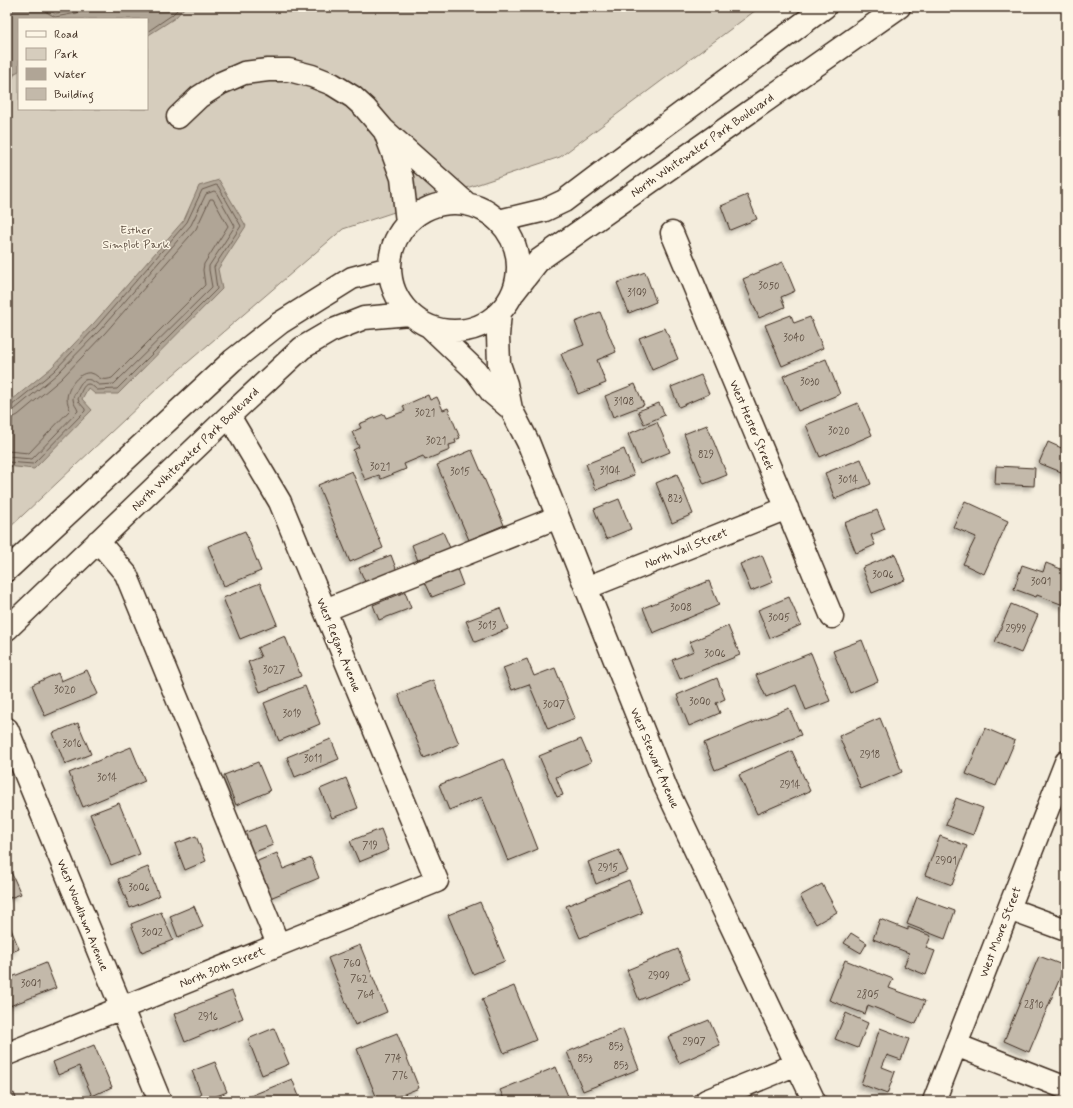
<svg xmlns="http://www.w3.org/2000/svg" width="1073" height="1108" viewBox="0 0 1073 1108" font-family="Mynerve,sans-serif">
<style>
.green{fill:#d6cdbd;stroke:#887c6e;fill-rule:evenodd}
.water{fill:#b0a596;stroke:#817466}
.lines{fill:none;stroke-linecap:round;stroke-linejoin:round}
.shore{stroke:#6a5b4e;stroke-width:1}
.building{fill:#c3b9aa;stroke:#3b2a1e;filter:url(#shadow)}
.minor-casing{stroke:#3b2a1e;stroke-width:25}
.minor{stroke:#fcf5e5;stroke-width:22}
.labels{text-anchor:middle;stroke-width:3;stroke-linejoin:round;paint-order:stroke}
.number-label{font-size:10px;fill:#5d4e41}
.street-label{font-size:12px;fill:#3b2a1e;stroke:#fcf5e5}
.park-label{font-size:12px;fill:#625346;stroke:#fcf5e5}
</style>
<defs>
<filter id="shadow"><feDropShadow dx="-3.5" dy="3.5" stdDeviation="2" flood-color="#0004"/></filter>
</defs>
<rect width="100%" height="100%" fill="#f4eddd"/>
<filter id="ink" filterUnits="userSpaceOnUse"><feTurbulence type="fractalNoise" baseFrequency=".025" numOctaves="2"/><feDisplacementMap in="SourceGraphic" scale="8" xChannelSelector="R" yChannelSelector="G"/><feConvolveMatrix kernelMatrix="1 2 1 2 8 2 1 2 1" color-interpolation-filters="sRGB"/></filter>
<g filter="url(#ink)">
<!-- green -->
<path class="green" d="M7 7H760L560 157 343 229 159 387 7 530ZM19 19H147V109H19Z"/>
<!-- water -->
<path class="water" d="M7 7H46L55 14 79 8 81 7H185L175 18 147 36V19H19V71L15 73 7 91Z
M219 180 246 226 218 269 222 289 118 394H95L88 388 82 399 92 410 34 469 7 466V404L51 368 94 323 184 220 199 186Z"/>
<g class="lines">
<!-- shore -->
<path class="shore" d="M44 7 45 11 55 17 77 13 80 11V7
M147 32 172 15 180 7
M7 407 11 406 54 371 97 326 187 222 202 190 216 185 218 186 241 226 214 267 217 289 117 389 97 390C95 388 91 384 88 384 83 384 80 395 78 399L79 402 85 409V411L33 464 7 462
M7 412 14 410 57 374 101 329 191 225 206 194 214 191 216 192 235 226 209 266V270L212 287 114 384 99 385C88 377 83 377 77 390 75 393 73 396 73 399 73 404 77 407 78 411L32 459 7 457
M7 418H12L18 415 61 379 105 333 196 229 210 199H213L228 226 204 264 203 270 205 285 112 378C109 379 105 380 102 379 98 378 96 374 91 373 79 371 68 387 67 398 67 403 69 406 70 410L29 453 7 451"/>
</g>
<!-- building -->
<path class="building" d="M747 195 757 219 730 230 721 206Z
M783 262 795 291 781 297 785 307 759 318 743 279Z
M645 272 656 302 629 313 617 283Z
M600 312 616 352 597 360 606 383 578 394 561 354 584 345 575 322Z
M791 315 794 323 810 317 823 348 782 366 765 325Z
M665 328 678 359 652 370 639 338Z
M826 359 840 394 798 411 783 376Z
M701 375 709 394 679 407 671 387Z
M635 384 644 405 613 417 605 396Z
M428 395 430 400 437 397 443 410 448 408 460 438 455 440 456 443 449 445 450 450 425 460 423 456 404 464 406 469 381 479 379 475 365 480 353 450 359 447 352 432 361 428 359 424 384 414 386 418 405 411 403 406Z
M659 403 665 415 644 424 638 411Z
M858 403 872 435 820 457 806 425Z
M657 422 670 452 640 464 628 434Z
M707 425 727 475 704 484 684 434Z
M1048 442 1066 450V474L1039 463Z
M624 449 634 475 596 490 586 464Z
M472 450 504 525 469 540 437 465Z
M861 459 871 484 835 499 825 473Z
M996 466 1035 468 1034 486 995 484Z
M352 471 383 548 350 562 318 485Z
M677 474 693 514 672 523 656 483Z
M619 499 631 529 606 539 594 509Z
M965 501 1008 521 984 574 963 564 976 537 953 527Z
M877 510 885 529 871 535 875 545 856 553 844 523Z
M245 531 261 571 224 586 208 546Z
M443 532 450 548 418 561 412 545Z
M895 554 905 580 872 593 862 568Z
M391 555 397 571 366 584 359 568Z
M762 555 773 582 751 591 740 564Z
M1046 563 1066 571V606L1037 595 1036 597 1014 589 1022 565 1043 572Z
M457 569 463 585 432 597 425 582Z
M709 581 719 605 653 633 643 608Z
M260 583 277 624 240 639 223 598Z
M405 592 411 608 379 620 373 605Z
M789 597 801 625 770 638 758 610Z
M1011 604 1038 615 1021 653 995 642Z
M500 608 508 629 475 642 466 621Z
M728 626 740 655 680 679 672 660 694 651 690 642Z
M285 636 301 676 260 692 248 662 261 657 257 648Z
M862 640 878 681 850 693 833 651Z
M811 653 830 701 806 710 796 685 766 697 756 675Z
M527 659 534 676 555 668 575 718 548 729 529 684 512 690 503 668Z
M87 670 98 694 45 716 32 685 58 673 61 681Z
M717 678 725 699 716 703 720 713 689 726 677 695Z
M433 680 459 744 424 758 398 694Z
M305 686 320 724 279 741 264 703Z
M789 708 801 735 715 770 704 743Z
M880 718 902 772 861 789 839 736Z
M78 723 91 754 65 764 53 733Z
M985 728 1015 741 996 786 966 774Z
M331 739 339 759 295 777 287 757Z
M581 739 591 762 556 777 563 795 557 797 539 756Z
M131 747 145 781 83 807 69 773Z
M792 751 810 791 757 814 739 775Z
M503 759 538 849 508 861 482 797 449 810 439 785Z
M258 762 270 791 236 805 224 775Z
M346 778 358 808 332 818 320 789Z
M956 798 983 808 973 835 946 825Z
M119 803 140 854 111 865 90 814Z
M265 825 273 845 252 853 244 833Z
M381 829 389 850 359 862 350 841Z
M196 836 206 861 185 870 175 844Z
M940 836 967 846 952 885 925 875Z
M619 850 628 871 596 884 588 862Z
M277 853 283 869 311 858 319 878 270 898 255 862Z
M7 863 21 894 7 899Z
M148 867 159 896 130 908 118 879Z
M629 880 642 913 580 938 566 906Z
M822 884 837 912 816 924 800 896Z
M917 897 955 911 945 939 907 924Z
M480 902 505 961 473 974 448 915Z
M194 906 203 927 178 937 170 916Z
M161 912 173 940 142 952 131 924Z
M880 919 908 930V927L931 936 926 948 935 951 926 975 904 966 909 953 873 939Z
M9 924 19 949 7 954V925Z
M851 933 867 943 861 953 844 943Z
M360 945 387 1012 355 1025 328 958Z
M678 949 690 979 639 1000 627 970Z
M1039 956 1065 966 1029 1052 1004 1041Z
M845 960 893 979 889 988 925 1001 916 1024 868 1005 865 1014 829 1000Z
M46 963 56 988 7 1007V979Z
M514 986 536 1040 504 1053 482 999Z
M232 991 243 1018 185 1042 174 1014Z
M846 1013 868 1023 858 1048 835 1039Z
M709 1020 720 1045 679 1063 668 1037Z
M274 1028 289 1064 262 1075 248 1039Z
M880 1028 909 1039 901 1060 887 1055 882 1067 895 1072 887 1094 861 1084Z
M623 1029 639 1069 583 1091 567 1052Z
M397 1033 419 1088 387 1101H378L357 1049Z
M94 1045 112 1087 92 1096 79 1066 58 1075 53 1062Z
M215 1062 227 1092 204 1101 192 1071Z
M556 1067 570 1101H505L500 1090Z
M292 1079 301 1101H244L243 1099Z
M14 1093 17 1101H7V1096Z"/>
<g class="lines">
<defs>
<path id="minor" d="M178 117 199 97 221 83 244 73 268 70H289L312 76 332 84 353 97 365 108 383 129 466 203
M385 132 402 178 407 222
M390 267a64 64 0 1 1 128 0a64 64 0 1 1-128 0Z
M499 221 545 210 564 201 621 158 825 7
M672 233 832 617
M514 292 539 260 899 7
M500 312 498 336 499 364 506 384 511 409 528 442 666 788 814 1101
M430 327 476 371 492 393 511 409
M98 541 126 574 278 944
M7 570 233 360 280 323 352 278 389 268
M586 588 787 508
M325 610 558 517
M7 629 229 416 302 348 331 331 364 318 409 314
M7 729 160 1101
M1009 909 1066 930
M956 1045 1066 1088
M7 1054 437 881 280 502 229 416
M706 1101 797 1064
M934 1101 1066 762"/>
</defs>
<!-- minor casing -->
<use href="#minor" class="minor-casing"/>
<!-- minor -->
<use href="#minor" class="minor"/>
</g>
</g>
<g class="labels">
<!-- number labels -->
<g class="number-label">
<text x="769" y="289">3050</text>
<text x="637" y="296">3109</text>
<text x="794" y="341">3040</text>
<text x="810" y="385">3030</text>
<text x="624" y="405">3108</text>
<text x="425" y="416">3021</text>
<text x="839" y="434">3020</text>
<text x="436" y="444">3021</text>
<text x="706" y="458">829</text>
<text x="380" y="470">3021</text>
<text x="610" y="474">3104</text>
<text x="460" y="475">3015</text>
<text x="848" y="483">3014</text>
<text x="675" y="502">823</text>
<text x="883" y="578">3006</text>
<text x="1041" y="585">3001</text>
<text x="681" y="611">3008</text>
<text x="779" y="621">3005</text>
<text x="487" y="629">3013</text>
<text x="1016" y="632">2999</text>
<text x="715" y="657">3006</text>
<text x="274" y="673">3027</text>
<text x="65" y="693">3020</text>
<text x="700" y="705">3000</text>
<text x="554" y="708">3007</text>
<text x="292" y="717">3019</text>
<text x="72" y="747">3016</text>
<text x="870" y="758">2918</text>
<text x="313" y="762">3011</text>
<text x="107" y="781">3014</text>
<text x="790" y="788">2914</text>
<text x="370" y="849">719</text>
<text x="946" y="864">2901</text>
<text x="608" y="871">2915</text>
<text x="139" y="891">3006</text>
<text x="152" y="936">3002</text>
<text x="352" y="967">760</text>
<text x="659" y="979">2909</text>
<text x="359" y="982">762</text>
<text x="31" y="987">3001</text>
<text x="366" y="998">764</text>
<text x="868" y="998">2805</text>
<text x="1034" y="1008">2810</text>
<text x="208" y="1020">2916</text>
<text x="694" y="1045">2907</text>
<text x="616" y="1050">853</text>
<text x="393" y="1062">774</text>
<text x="585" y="1062">853</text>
<text x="621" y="1069">853</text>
<text x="400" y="1079">776</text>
</g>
<!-- street labels -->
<g class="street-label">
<text transform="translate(702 145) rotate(-35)" y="4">North Whitewater Park Boulevard</text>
<text transform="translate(752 425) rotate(67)" y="4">West Hester Street</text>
<text transform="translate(195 449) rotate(-44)" y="4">North Whitewater Park Boulevard</text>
<text transform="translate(686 548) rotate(-22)" y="4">North Vail Street</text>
<text transform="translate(339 645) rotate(68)" y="4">West Regan Avenue</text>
<text transform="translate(655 758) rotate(67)" y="4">West Stewart Avenue</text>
<text transform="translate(83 915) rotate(68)" y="4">West Woodlawn Avenue</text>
<text transform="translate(1000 932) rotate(-69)" y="4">West Moore Street</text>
<text transform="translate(222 967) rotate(-22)" y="4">North 30th Street</text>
</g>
<!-- park labels -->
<g class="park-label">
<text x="136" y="234">Esther<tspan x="136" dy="14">Simplot Park</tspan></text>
</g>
</g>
<!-- margin -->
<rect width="1073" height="1108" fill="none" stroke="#fcf5e5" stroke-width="24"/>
<rect x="12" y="12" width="1049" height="1084" fill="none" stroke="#3b2a1e" stroke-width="1.5" filter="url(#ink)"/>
<!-- legend -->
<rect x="18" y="18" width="130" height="92" fill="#fcf5e5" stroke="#afa495"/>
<rect x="26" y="31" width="20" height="6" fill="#fcf5e5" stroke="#afa495"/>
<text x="54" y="38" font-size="12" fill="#3b2a1e">Road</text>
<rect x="26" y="48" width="20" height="12" fill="#d6cdbd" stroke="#afa495"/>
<text x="54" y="58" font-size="12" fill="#3b2a1e">Park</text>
<rect x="26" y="68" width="20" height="12" fill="#b0a596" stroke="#afa495"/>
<text x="54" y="78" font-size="12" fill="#3b2a1e">Water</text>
<rect x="26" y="88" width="20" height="12" fill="#c3b9aa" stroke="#afa495"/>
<text x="54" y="98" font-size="12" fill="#3b2a1e">Building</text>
</svg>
